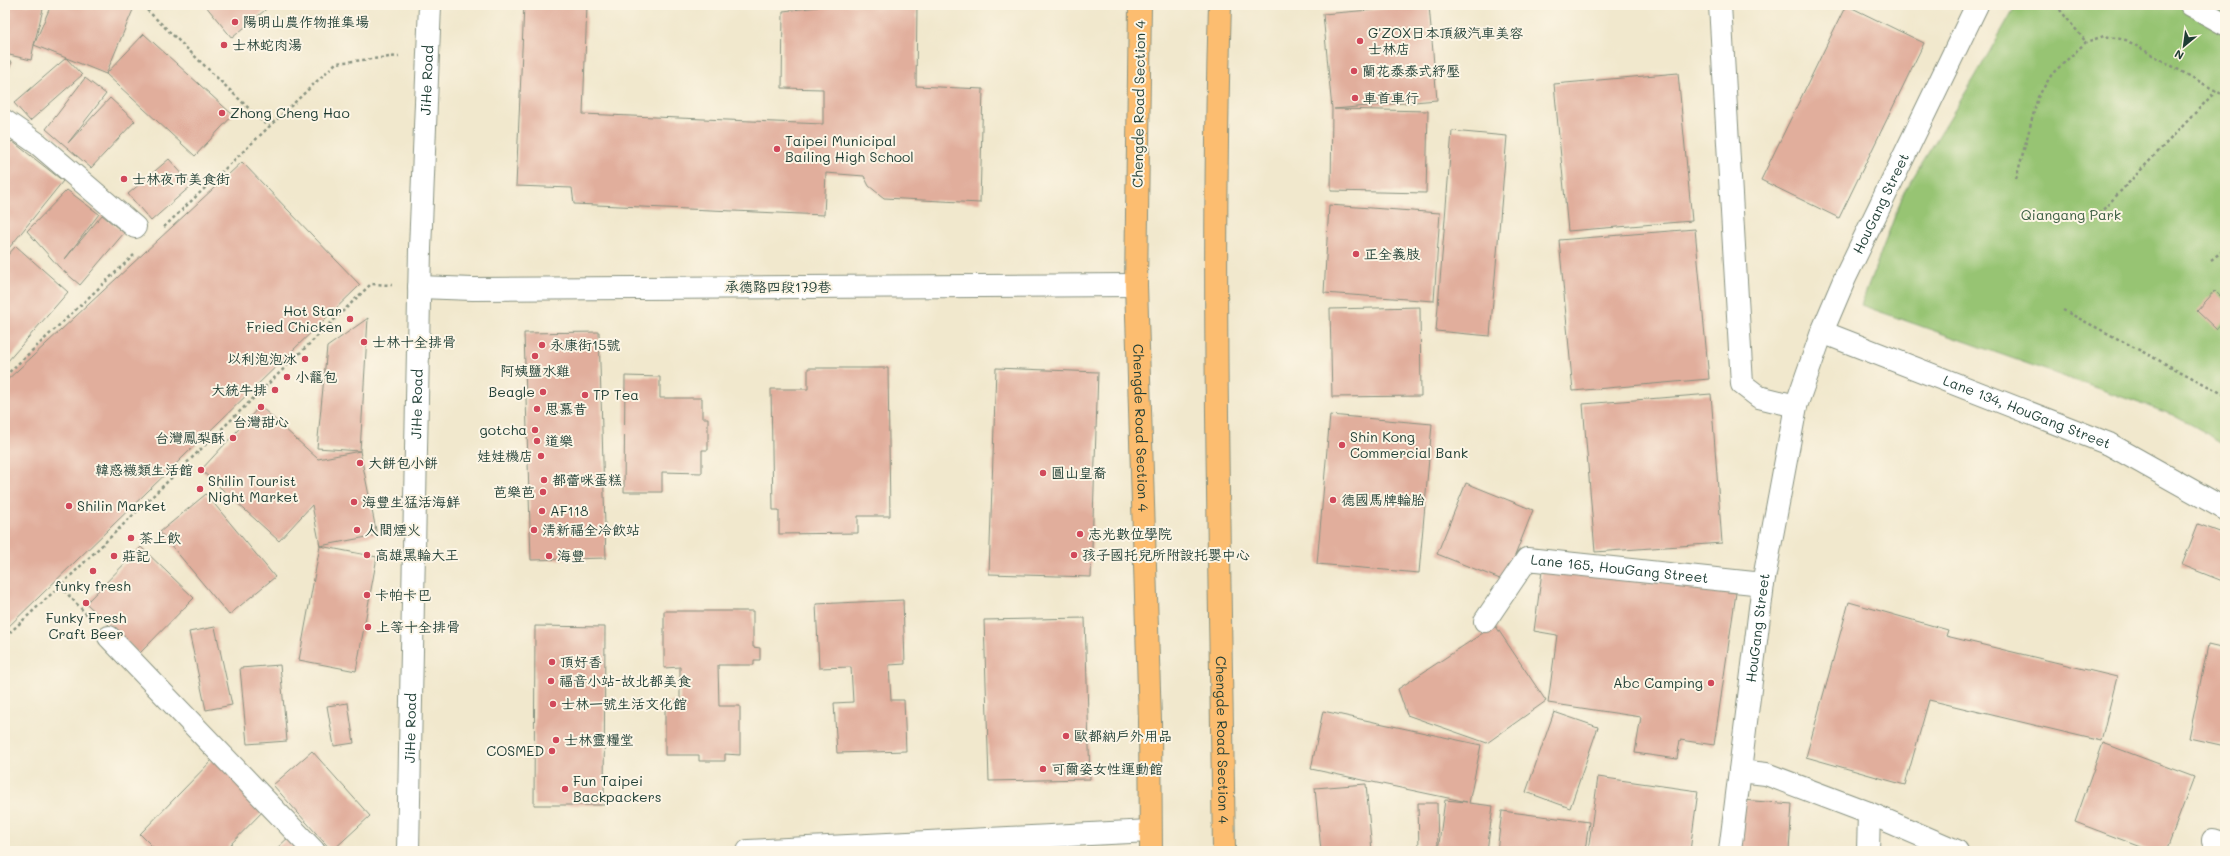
<svg xmlns="http://www.w3.org/2000/svg" width="2230" height="856" viewBox="0 0 2230 856" font-family="Mali,'LXGW WenKai TC',sans-serif">
<style>
.green{fill:#97c473;stroke:#5b8054}
.building{fill:#e1ae9c}
.lines{fill:none;stroke-linecap:round;stroke-linejoin:round}
.minor-casing{stroke:#889280;stroke-width:24}
.major-casing{stroke:#889280;stroke-width:24}
.path{stroke:#889280;stroke-width:2.5;stroke-dasharray:3 3;stroke-linecap:butt}
.minor{stroke:#fff;stroke-width:22}
.major{stroke:#fcbd6f;stroke-width:22}
.poi-dot{fill:#d1495b;stroke:#fcf5e5;stroke-width:1.5}
.labels{text-anchor:middle;stroke-width:4;stroke-linejoin:round;paint-order:stroke}
.poi-label{font-size:14px;fill:#1f3d34;stroke:#fcf5e5;text-anchor:start}
.street-label{font-size:14px;fill:#1f3d34;stroke:#fcf5e5}
.park-label{font-size:14px;fill:#3d5f44;stroke:#fcf5e5}
</style>
<rect width="100%" height="100%" fill="#fcf5e5"/>
<filter id="ink" filterUnits="userSpaceOnUse"><feTurbulence type="fractalNoise" baseFrequency=".025" numOctaves="2"/><feDisplacementMap in="SourceGraphic" scale="8" xChannelSelector="R" yChannelSelector="G"/><feConvolveMatrix kernelMatrix="1 2 1 2 8 2 1 2 1" color-interpolation-filters="sRGB"/></filter>
<filter id="wash" filterUnits="userSpaceOnUse"><feTurbulence type="fractalNoise" baseFrequency=".012" numOctaves="4" result="noise"/><feDisplacementMap in="SourceGraphic" scale="16" xChannelSelector="R" yChannelSelector="G"/><feGaussianBlur stdDeviation="0.9" result="paint"/><feColorMatrix in="noise" values="0 0 0 0 0 0 0 0 0 0 0 0 0 0 0 0 0 1.4 0 .05"/><feComposite in="paint" operator="in"/></filter>
<g filter="url(#wash)">
<rect width="100%" height="100%" fill="#f1e8cd"/>
<!-- green -->
<path class="green" d="M2016 5H2225V444L2173 415 1861 305 1904 192 1975 77Z"/>
<g id="blocks">
<!-- building -->
<path class="building" d="M5 5H44L34 45 51 5H135L106 74 144 34 233 115 195 156 106 74 34 45 31 60 5 54Z
M205 5H271L232 38Z
M524 5H587L583 114 823 124V89L782 88 783 11 818 7V5H917L916 86 983 89 980 203 884 198 869 186 864 176 826 173 824 215 574 204 572 188 516 186Z
M1429 5 1437 100 1334 109 1428 111 1426 193 1331 191 1332 109 1323 14Z
M1846 5 1924 43 1839 218 1761 180Z
M5 58 12 62 5 78Z
M66 58 82 75 30 121 14 103Z
M1678 73 1692 221 1568 231 1554 84Z
M85 78 106 94 68 143 110 98 135 121 91 168 46 129Z
M1452 131 1507 136 1490 336 1436 331Z
M12 141 63 181 5 253V149Z
M169 159 192 185 151 221 128 194Z
M242 162 360 285 5 630V382Z
M67 190 99 214 65 259 102 215 124 233 80 285 59 267 27 231Z
M1329 205 1440 213 1434 301 1324 293Z
M1695 229 1709 379 1573 391 1559 240Z
M16 246 68 292 7 362 5 360V258Z
M2215 291 2225 301V319L2216 329 2197 311Z
M1420 307 1421 396 1332 397 1330 309Z
M368 318 360 451 317 448 327 347Z
M599 332 606 558 531 560 524 333Z
M808 368H888L890 516H858V533L779 534V510H773L771 389H808Z
M996 368 1098 372 1091 577 989 574Z
M625 376 660 377V398H702V418H708V450H702V473L662 472V492H624Z
M1711 394 1722 543 1595 552 1583 404Z
M260 406 318 459 360 451 377 535 320 546 312 505 279 541 201 470Z
M1330 415 1432 424 1419 573 1317 564Z
M1466 483 1533 510 1505 581 1437 554Z
M206 494 275 577 229 615 160 532Z
M2198 524 2225 534V582L2182 565Z
M320 546 377 557 356 671 299 660Z
M141 547 194 598 139 654 86 603Z
M1543 564 1736 593 1714 745 1680 740 1677 759 1635 753 1641 717 1548 703 1557 635 1534 631Z
M903 600 905 664 889 665 891 700H904L906 751 837 753 834 703 853 702 851 667 819 668 816 604Z
M1849 602 1948 630 1946 636 2117 677 2101 741 1929 700 1905 785 1806 757Z
M664 611H753V647L760 648V660H754V665H718L719 706H740V755L725 754V761H699V755H665V702H680V667L664 668Z
M1085 618 1090 779 989 781 984 620Z
M1495 625 1546 701 1487 743 1407 715 1398 689Z
M535 626 605 627 604 805H534Z
M215 627 232 705 206 710 189 632Z
M2208 645 2225 649V746L2189 738Z
M280 665 287 741 247 744 240 668Z
M348 703 354 743 334 746 327 706Z
M1323 711 1481 745 1469 803 1493 806 1487 851H1438L1445 800 1467 802 1311 769Z
M1554 712 1598 727 1570 808 1526 792Z
M2103 743 2194 777 2166 851H2152L2075 822Z
M312 751 370 816 332 851 273 785Z
M216 756 268 806 224 851H157L140 834Z
M1598 777 1698 791 1690 851H1588Z
M1366 784 1372 851H1321L1315 788Z
M1742 800 1792 804 1789 851H1739Z
M1418 803H1437L1438 851H1419Z
M1502 811 1589 822 1585 851H1497Z
M293 833 311 851H274Z"/>
</g>
</g>
<g filter="url(#ink)">
<use href="#blocks" fill-opacity="0" stroke="#889280" stroke-width="1"/>
<g class="lines">
<defs>
<g id="minor">
<path d="M1720 5 1742 384 1759 397 1796 406"/>
<path d="M2191 5 2225 24"/>
<path d="M5 121 38 144 135 227"/>
<path d="M419 287 473 289 1136 285"/>
<path id="s1" d="M1822 332 2109 444 2225 509"/>
<path id="s2" d="M1485 621 1527 559 1763 584"/>
<path d="M109 637 314 851"/>
<path d="M1740 771 1766 774 1869 813 1957 851"/>
<path d="M2213 840 2225 844"/>
<path id="s3" d="M408 851 420 249 430 5"/>
<path d="M748 851 1150 831"/>
<path id="s4" d="M1730 851 1763 584 1796 406 1822 332 1845 278 1977 5"/>
<path d="M1868 851 1869 813"/>
</g>
<g id="major">
<path id="s5" d="M1140 5 1136 285 1150 721 1151 851"/>
<path id="s6" d="M1220 5C1211 287 1220 569 1224 851"/>
</g>
</defs>
<!-- minor casing -->
<use href="#minor" class="minor-casing"/>
<!-- major casing -->
<use href="#major" class="major-casing"/>
<!-- path -->
<path class="path" d="M2056 5 2086 42
M147 10 268 127
M2016 179 2038 97 2052 74 2086 42 2104 36 2126 40 2225 96
M2083 222 2098 215 2216 91
M164 227 336 63 399 56
M2211 260 2225 249
M2063 310 2225 395
M5 376 134 255
M60 586 89 617
M5 637 60 586 371 284 392 285"/>
<!-- minor -->
<use href="#minor" class="minor"/>
<!-- major -->
<use href="#major" class="major"/>
</g>
</g>
<!-- markers -->
<g class="poi-dot">
<circle cx="235" cy="22" r="4"/>
<circle cx="1360" cy="41" r="4"/>
<circle cx="224" cy="45" r="4"/>
<circle cx="1354" cy="71" r="4"/>
<circle cx="1355" cy="98" r="4"/>
<circle cx="222" cy="113" r="4"/>
<circle cx="777" cy="149" r="4"/>
<circle cx="124" cy="179" r="4"/>
<circle cx="1356" cy="254" r="4"/>
<circle cx="350" cy="319" r="4"/>
<circle cx="364" cy="342" r="4"/>
<circle cx="542" cy="345" r="4"/>
<circle cx="535" cy="356" r="4"/>
<circle cx="305" cy="359" r="4"/>
<circle cx="287" cy="377" r="4"/>
<circle cx="275" cy="390" r="4"/>
<circle cx="543" cy="392" r="4"/>
<circle cx="585" cy="395" r="4"/>
<circle cx="261" cy="407" r="4"/>
<circle cx="537" cy="409" r="4"/>
<circle cx="535" cy="430" r="4"/>
<circle cx="233" cy="438" r="4"/>
<circle cx="537" cy="441" r="4"/>
<circle cx="1342" cy="445" r="4"/>
<circle cx="541" cy="456" r="4"/>
<circle cx="360" cy="463" r="4"/>
<circle cx="201" cy="470" r="4"/>
<circle cx="1043" cy="473" r="4"/>
<circle cx="544" cy="480" r="4"/>
<circle cx="200" cy="489" r="4"/>
<circle cx="543" cy="492" r="4"/>
<circle cx="1333" cy="500" r="4"/>
<circle cx="354" cy="502" r="4"/>
<circle cx="69" cy="506" r="4"/>
<circle cx="542" cy="511" r="4"/>
<circle cx="357" cy="530" r="4"/>
<circle cx="534" cy="530" r="4"/>
<circle cx="1080" cy="534" r="4"/>
<circle cx="131" cy="538" r="4"/>
<circle cx="367" cy="555" r="4"/>
<circle cx="1074" cy="555" r="4"/>
<circle cx="114" cy="556" r="4"/>
<circle cx="549" cy="556" r="4"/>
<circle cx="93" cy="571" r="4"/>
<circle cx="367" cy="595" r="4"/>
<circle cx="86" cy="603" r="4"/>
<circle cx="368" cy="627" r="4"/>
<circle cx="552" cy="662" r="4"/>
<circle cx="551" cy="681" r="4"/>
<circle cx="1711" cy="683" r="4"/>
<circle cx="553" cy="704" r="4"/>
<circle cx="1066" cy="736" r="4"/>
<circle cx="556" cy="740" r="4"/>
<circle cx="552" cy="751" r="4"/>
<circle cx="1043" cy="769" r="4"/>
<circle cx="565" cy="789" r="4"/>
</g>
<g class="labels">
<!-- poi labels -->
<g class="poi-label">
<text x="243" y="27">陽明山農作物推集場</text>
<text x="1368" y="38">G'ZOX日本頂級汽車美容<tspan x="1368" dy="16">士林店</tspan></text>
<text x="232" y="50">士林蛇肉湯</text>
<text x="1362" y="76">蘭花泰泰式紓壓</text>
<text x="1363" y="103">車首車行</text>
<text x="230" y="118">Zhong Cheng Hao</text>
<text x="785" y="146">Taipei Municipal<tspan x="785" dy="16">Bailing High School</tspan></text>
<text x="132" y="184">士林夜市美食街</text>
<text x="1364" y="259">正全義肢</text>
<text x="342" y="316" text-anchor="end">Hot Star<tspan x="342" dy="16">Fried Chicken</tspan></text>
<text x="372" y="347">士林十全排骨</text>
<text x="550" y="350">永康街15號</text>
<text x="297" y="364" text-anchor="end">以利泡泡冰</text>
<text x="535" y="376" text-anchor="middle">阿姨鹽水雞</text>
<text x="295" y="382">小籠包</text>
<text x="267" y="395" text-anchor="end">大統牛排</text>
<text x="535" y="397" text-anchor="end">Beagle</text>
<text x="593" y="400">TP Tea</text>
<text x="545" y="414">思慕昔</text>
<text x="261" y="427" text-anchor="middle">台灣甜心</text>
<text x="527" y="435" text-anchor="end">gotcha</text>
<text x="1350" y="442">Shin Kong<tspan x="1350" dy="16">Commercial Bank</tspan></text>
<text x="225" y="443" text-anchor="end">台灣鳳梨酥</text>
<text x="545" y="446">道樂</text>
<text x="533" y="461" text-anchor="end">娃娃機店</text>
<text x="368" y="468">大餅包小餅</text>
<text x="193" y="475" text-anchor="end">韓惑襪類生活館</text>
<text x="1051" y="478">圓山皇裔</text>
<text x="552" y="485">都蕾咪蛋糕</text>
<text x="208" y="486">Shilin Tourist<tspan x="208" dy="16">Night Market</tspan></text>
<text x="535" y="497" text-anchor="end">芭樂芭</text>
<text x="1341" y="505">德國馬牌輪胎</text>
<text x="362" y="507">海豐生猛活海鮮</text>
<text x="77" y="511">Shilin Market</text>
<text x="550" y="516">AF118</text>
<text x="365" y="535">人間煙火</text>
<text x="542" y="535">清新福全冷飲站</text>
<text x="1088" y="539">志光數位學院</text>
<text x="139" y="543">茶上飲</text>
<text x="375" y="560">高雄黑輪大王</text>
<text x="1082" y="560">孩子國托兒所附設托嬰中心</text>
<text x="122" y="561">莊記</text>
<text x="557" y="561">海豐</text>
<text x="93" y="591" text-anchor="middle">funky fresh</text>
<text x="375" y="600">卡帕卡巴</text>
<text x="86" y="623" text-anchor="middle">Funky Fresh<tspan x="86" dy="16">Craft Beer</tspan></text>
<text x="376" y="632">上等十全排骨</text>
<text x="560" y="667">頂好香</text>
<text x="559" y="686">福音小站-故北都美食</text>
<text x="1703" y="688" text-anchor="end">Abc Camping</text>
<text x="561" y="709">士林一號生活文化館</text>
<text x="1074" y="741">歐都納戶外用品</text>
<text x="564" y="745">士林靈糧堂</text>
<text x="544" y="756" text-anchor="end">COSMED</text>
<text x="1051" y="774">可爾姿女性運動館</text>
<text x="573" y="786">Fun Taipei<tspan x="573" dy="16">Backpackers</tspan></text>
</g>
<!-- street labels -->
<g class="street-label">
<text dy="5" stroke="none"><textPath href="#s3" startOffset="771">JiHe Road</textPath></text>
<text transform="translate(1139 104) rotate(-89)" y="5">Chengde Road Section 4</text>
<text dy="5" stroke="none"><textPath href="#s4" startOffset="670">HouGang Street</textPath></text>
<text x="778" y="292">承德路四段179巷</text>
<text dy="5" stroke="none"><textPath href="#s3" startOffset="447">JiHe Road</textPath></text>
<text dy="5" stroke="none"><textPath href="#s1" startOffset="220">Lane 134, HouGang Street</textPath></text>
<text dy="5" stroke="none"><textPath href="#s5" startOffset="423">Chengde Road Section 4</textPath></text>
<text dy="5" stroke="none"><textPath href="#s2" startOffset="168">Lane 165, HouGang Street</textPath></text>
<text dy="5" stroke="none"><textPath href="#s4" startOffset="225">HouGang Street</textPath></text>
<text dy="5" stroke="none"><textPath href="#s3" startOffset="123">JiHe Road</textPath></text>
<text dy="5" stroke="none"><textPath href="#s6" startOffset="735">Chengde Road Section 4</textPath></text>
</g>
<!-- park labels -->
<g class="park-label">
<text x="2071" y="220">Qiangang Park</text>
</g>
</g>
<!-- margin -->
<rect width="2230" height="856" fill="none" stroke="#fcf5e5" stroke-width="20"/>
<!-- north arrow -->
<g transform="translate(2184 46) rotate(209)" stroke="#fcf5e5" stroke-width="3" paint-order="stroke">
<path d="M0-3L7 15L0 10L-7 15Z" fill="#1f3d34"/>
<text y="-6" font-size="11" font-weight="bold" text-anchor="middle" fill="#1f3d34">N</text>
</g>
</svg>
